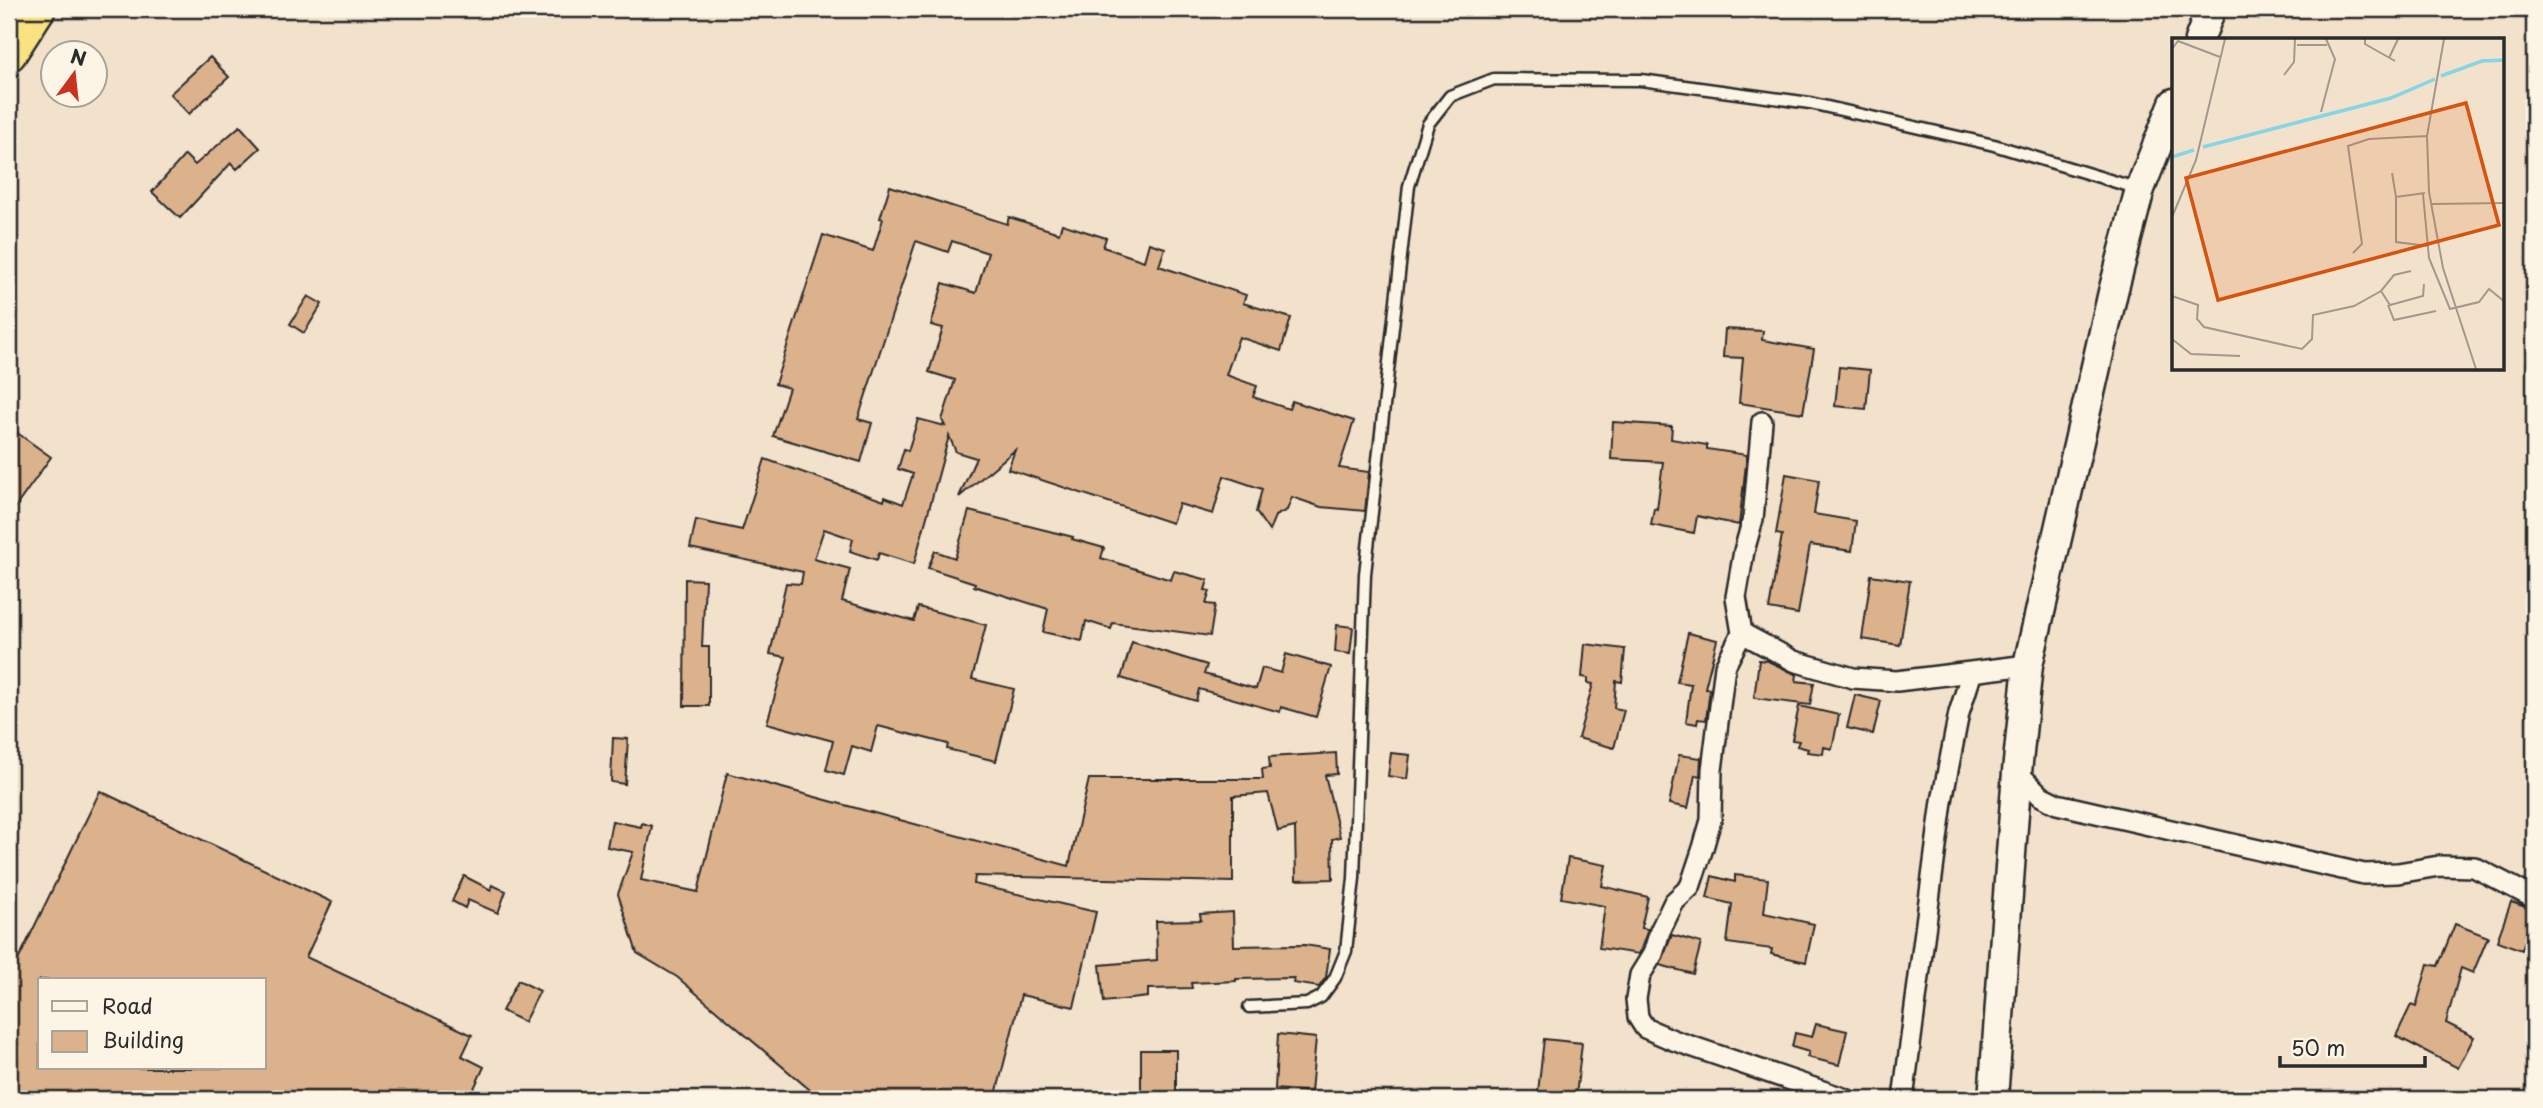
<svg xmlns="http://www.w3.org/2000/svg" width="2543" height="1108" viewBox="0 0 2543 1108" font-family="'Playpen Sans',sans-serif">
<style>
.building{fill:#dcb28d;stroke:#2b2b2b;stroke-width:2;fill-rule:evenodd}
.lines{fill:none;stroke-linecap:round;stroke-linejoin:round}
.service-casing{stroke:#2b2b2b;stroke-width:15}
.minor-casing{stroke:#2b2b2b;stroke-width:24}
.secondary-casing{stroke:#2b2b2b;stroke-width:33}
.trunk-casing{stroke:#2b2b2b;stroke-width:38}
.service{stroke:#fcf5e5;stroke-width:10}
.minor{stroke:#fcf5e5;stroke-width:19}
.secondary{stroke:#fcf5e5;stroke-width:28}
.trunk{stroke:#f8e281;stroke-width:33}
.inset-river{fill:none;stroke:#86d5e5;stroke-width:3.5}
.inset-road{fill:none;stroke:#a2988b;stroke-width:2}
.view{fill:#d5540f;fill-opacity:0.15;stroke:#d5540f;stroke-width:3.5}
.inset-edge{fill:none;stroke:#2b2b2b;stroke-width:3.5}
</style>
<rect width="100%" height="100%" fill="#f2e1cb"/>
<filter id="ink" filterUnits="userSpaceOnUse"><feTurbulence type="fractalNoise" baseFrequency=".0143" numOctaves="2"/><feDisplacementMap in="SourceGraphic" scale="14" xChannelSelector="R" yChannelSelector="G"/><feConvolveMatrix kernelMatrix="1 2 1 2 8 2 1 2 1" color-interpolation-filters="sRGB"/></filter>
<g filter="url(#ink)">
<!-- building -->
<path class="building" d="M210 57 229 77 189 114 170 94Z
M240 126 260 148 237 169 231 163 180 218 152 192 185 155 195 165Z
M890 186 1007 224 1009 217 1059 233 1062 224 1106 238 1103 247 1144 261 1149 243 1165 248 1159 266 1246 295 1243 303 1291 318 1281 351 1239 337 1226 375 1257 386 1253 397 1289 409 1292 401 1354 421 1339 468 1369 472 1365 511 1321 507 1292 497 1287 510 1275 516 1269 531 1256 512 1262 489 1224 476 1213 514 1179 504 1172 523 1008 469 1015 450 959 497 976 458 956 452 949 436 914 564 879 553 877 560 850 551 853 539 824 529 814 559 850 569 842 601 914 621 918 607 986 625 972 679 1014 689 996 761 947 749 948 744 878 726 871 752 852 746 844 775 826 770 833 741 767 723 786 657 770 654 786 583 801 584 803 572 690 548 696 520 742 530 765 459 884 501 885 497 903 504 913 474 898 469 904 449 908 451 918 419 945 426 942 420 955 380 929 372 943 328 931 325 943 283 976 293 988 253 952 241 948 252 916 241 858 419 872 423 861 462 773 436 789 388 775 384 823 235 873 251 883 219 880 218Z
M308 296 322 304 304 333 290 324Z
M1725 329 1763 331 1762 340 1814 349 1803 413 1739 403 1743 358 1723 357Z
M1839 367 1870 370 1866 409 1835 406Z
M1613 422 1672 426 1671 439 1707 445V449L1747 455 1739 525 1697 516 1694 533 1651 525 1654 508 1657 509 1663 462 1611 459Z
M9 427 51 457 9 516Z
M1786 474 1819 480 1814 514 1856 521 1852 551 1810 545 1798 614 1769 609 1782 535 1776 534Z
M969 511 1073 537 1072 539 1104 548 1101 558 1171 580 1174 571 1208 580 1205 590 1210 591 1206 604 1215 605 1210 636 1113 623 1111 629 1086 621 1082 641 1043 632 1048 609 974 586 975 583 928 568 935 551 955 558Z
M1871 575 1910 581 1900 645 1862 639Z
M685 579 705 580 702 647H709V706H684Z
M1337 625 1353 627 1350 654 1335 652Z
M1688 633 1717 640 1705 688 1710 689 1706 720 1698 719 1697 724 1686 722 1691 684 1677 682Z
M1132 642 1207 665 1204 674 1256 689 1262 668 1281 673 1286 654 1331 667 1316 717 1281 707 1280 712 1199 689 1196 701 1121 678Z
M1585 644 1625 649 1622 682 1616 681 1614 708 1624 710 1614 748 1578 738 1593 684 1588 683V678L1582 677Z
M1759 660 1768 661 1797 675 1796 681 1814 683 1810 705 1754 698Z
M1855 695 1881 701 1873 734 1847 728Z
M1799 706 1839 715 1832 749 1824 747 1823 754 1807 752 1808 749 1797 746 1799 741 1792 740Z
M613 738 628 739 625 784 611 782Z
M1336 753 1337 774 1325 775 1340 837 1332 839 1333 879 1296 880 1295 827 1278 831 1268 793 1233 796V882L975 876 974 884 1096 912 1074 1007 1021 995 995 1099H827L816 1095 677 977 637 953 618 894 633 852 607 847 612 821 641 827 642 823 652 826 641 880 698 892 727 773 1069 866 1089 779H1263L1262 769 1270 768 1269 757Z
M1391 753 1410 755 1407 779 1388 776Z
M1679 755 1701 758 1700 776 1695 775 1688 808 1669 804Z
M100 791 332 902 306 957 472 1035 462 1056 484 1067 469 1099H9V979ZM40 980H264V1068H40Z
M1568 858 1606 865 1602 886 1648 897 1641 928 1648 929 1639 954 1599 948 1605 906 1561 898Z
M1735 875 1768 879 1764 913 1814 924 1806 962 1771 954 1772 949 1727 943 1732 904 1707 898 1712 876 1735 882Z
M464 876 491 890 492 885 506 891 498 913 468 900 465 908 452 901Z
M2511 902 2534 910 2522 950 2497 941Z
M1233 912 1234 946 1305 945 1330 949 1326 977 1319 987 1293 983 1294 978 1236 979V981L1191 983 1192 988 1148 989V997L1104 1002 1100 965 1157 960 1156 921 1201 920 1200 914Z
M2455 924 2488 937 2473 973 2461 968 2446 1023 2474 1037 2458 1068 2396 1036 2411 1005 2416 1007 2428 964 2438 966Z
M1672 935 1701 943 1693 974 1660 965Z
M518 980 540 991 524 1022 502 1011Z
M1816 1024 1847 1031 1839 1065 1807 1057 1809 1052 1792 1047 1795 1033 1812 1037Z
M1278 1034 1316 1038 1311 1092 1275 1089Z
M1544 1039 1582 1043 1576 1096 1538 1092Z
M1141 1050H1176V1099H1141Z"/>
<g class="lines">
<defs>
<path id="service" d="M1249 1007 1307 1004 1321 997 1335 978 1346 951 1354 878 1365 574 1409 186 1428 124 1450 96 1494 79 1641 80 1810 103 1994 145 2139 189"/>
<path id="minor" d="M1762 422 1753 519 1744 551 1736 597 1742 633 1794 661 1853 678 1897 681 2028 665
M1742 633 1725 666 1712 770 1711 820 1703 848 1690 887 1674 902 1660 931 1653 954 1640 975 1636 999 1638 1017 1645 1028 1673 1040 1846 1099
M2017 772 2041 796 2057 804 2364 874 2398 873 2439 866 2474 867 2534 898
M1903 1099 1942 801 1959 713 1972 672"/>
<path id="secondary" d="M2199 40 2211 9
M1993 1099 2017 772 2028 665 2113 292 2140 189 2174 103"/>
<path id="trunk" d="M9 54 38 9"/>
</defs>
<!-- service casing -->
<use href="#service" class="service-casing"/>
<!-- minor casing -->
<use href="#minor" class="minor-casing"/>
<!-- secondary casing -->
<use href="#secondary" class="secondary-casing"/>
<!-- trunk casing -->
<use href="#trunk" class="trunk-casing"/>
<!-- service -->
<use href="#service" class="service"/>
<!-- minor -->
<use href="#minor" class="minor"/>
<!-- secondary -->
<use href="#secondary" class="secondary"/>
<!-- trunk -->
<use href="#trunk" class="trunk"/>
</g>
</g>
<!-- overview -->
<g transform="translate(2172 38)">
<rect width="332" height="332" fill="#f2e1cb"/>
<path class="inset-river" d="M269 38 310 23 333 22M31 109 219 60 263 41M0 119 22 112"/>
<path class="inset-road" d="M193 1V6L223 23M272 1 255 98 257 154 271 230 304 331M125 7H155M0 11 6 3 48 19M217 20 226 1M112 37 122 24 123 1M149 74 163 21 154 1M220 135 224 159 253 155M251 156 257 220 278 271 307 264 317 251 333 264M224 159V204L256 208M259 166 333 165M0 179 24 122 53 1M181 215 190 206 176 108 197 101 255 98M209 253 218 267 251 258 252 246M0 258 26 267 25 281 32 289 130 311 140 301 141 277 182 268 209 253 222 237 239 233M216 267 222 282 264 273M0 301 19 316 68 318"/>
<path class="view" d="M294 65 327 187 46 262 14 140Z"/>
<rect width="332" height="332" class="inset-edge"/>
</g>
<!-- margin -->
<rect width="2543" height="1108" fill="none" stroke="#fcf5e5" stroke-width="35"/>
<rect x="18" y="18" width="2508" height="1073" fill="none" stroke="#2b2b2b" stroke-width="2.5" filter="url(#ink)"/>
<!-- legend -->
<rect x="38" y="978" width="228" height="91" fill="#fcf5e5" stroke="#a8a49b" stroke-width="2"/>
<rect x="52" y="1001" width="35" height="10" fill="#fcf5e5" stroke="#a8a49b" stroke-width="2"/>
<text x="102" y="1014" font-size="21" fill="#2b2b2b">Road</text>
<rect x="52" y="1031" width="35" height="21" fill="#dcb28d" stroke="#a8a49b" stroke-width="2"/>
<text x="102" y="1048" font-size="21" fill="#2b2b2b">Building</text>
<!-- north arrow -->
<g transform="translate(74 74) rotate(15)"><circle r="33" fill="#fcf5e5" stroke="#a8a49b" stroke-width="2"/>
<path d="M0-5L12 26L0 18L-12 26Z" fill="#c8321e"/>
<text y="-10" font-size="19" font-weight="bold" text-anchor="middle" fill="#2b2b2b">N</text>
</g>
<!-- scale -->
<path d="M2280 1056v10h145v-10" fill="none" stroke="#2b2b2b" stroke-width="3.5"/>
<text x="2291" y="1056" font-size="21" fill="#2b2b2b" stroke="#fcf5e5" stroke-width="5" paint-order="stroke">50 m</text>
</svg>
